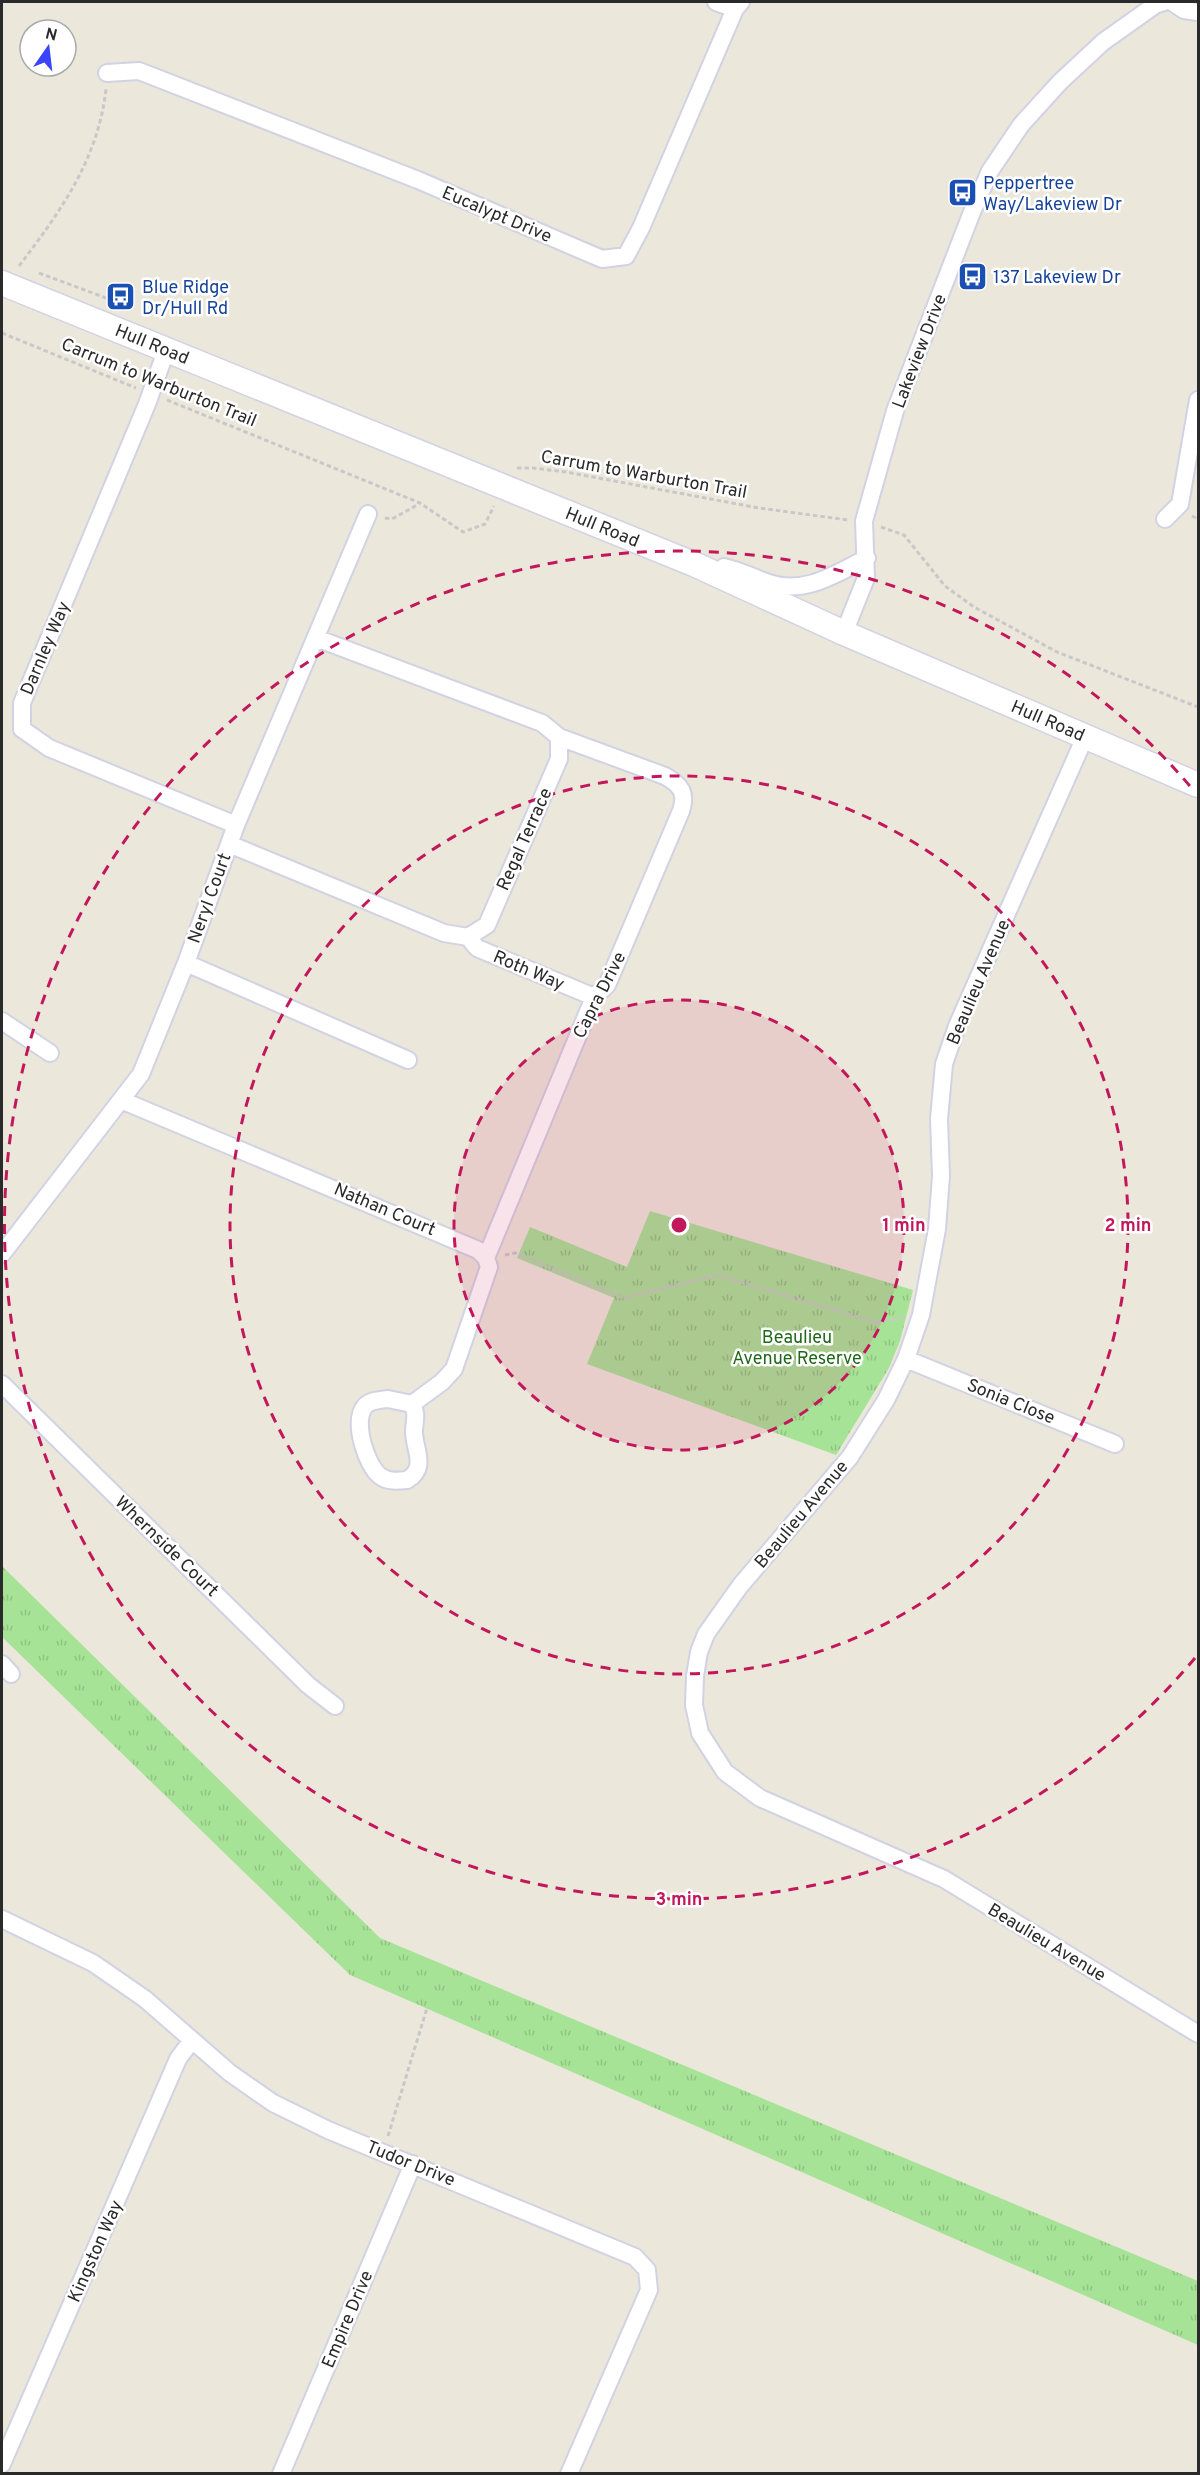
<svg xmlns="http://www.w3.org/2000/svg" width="1200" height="2475" viewBox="0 0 1200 2475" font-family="Overpass,sans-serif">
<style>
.park{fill:url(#park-tufts)}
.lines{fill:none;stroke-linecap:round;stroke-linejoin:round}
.street-casing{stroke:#d1d2e3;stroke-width:20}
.secondary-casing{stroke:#d1d2e3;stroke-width:27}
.path{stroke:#c8c8c8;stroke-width:3;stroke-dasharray:4.5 3;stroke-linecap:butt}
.street{stroke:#fff;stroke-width:16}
.secondary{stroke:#fff;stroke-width:24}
.ring{fill:none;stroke:#c2185b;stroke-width:3;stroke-dasharray:10 8}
.labels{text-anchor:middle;stroke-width:5;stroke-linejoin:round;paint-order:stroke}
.transit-label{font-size:18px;fill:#164399;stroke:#fff;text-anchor:start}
.street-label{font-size:18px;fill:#2a2a2a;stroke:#fff}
.park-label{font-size:18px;fill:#1f6819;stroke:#fff}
.centre{fill:#c2185b;stroke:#fff;stroke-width:3}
.ring-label{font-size:18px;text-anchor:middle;font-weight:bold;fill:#c2185b;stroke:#fff;stroke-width:5;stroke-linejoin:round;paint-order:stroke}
</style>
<defs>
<pattern id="park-tufts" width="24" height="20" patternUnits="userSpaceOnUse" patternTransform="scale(1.5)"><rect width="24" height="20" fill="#a7e397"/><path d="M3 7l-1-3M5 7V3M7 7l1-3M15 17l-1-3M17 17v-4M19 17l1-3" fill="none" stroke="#90c382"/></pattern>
</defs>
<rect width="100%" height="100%" fill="#ece7db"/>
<!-- park -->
<path class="park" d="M650 1211 913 1290 900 1341 889 1368 836 1455 587 1364 614 1298 517 1258 530 1227 627 1267Z
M2 1566 380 1938 1198 2281V2345L350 1975 2 1637Z"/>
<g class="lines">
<defs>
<path id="street" d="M716 2 735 9
M1172 2 1184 10 1198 12
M107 73 139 71 418 180 602 259 626 256 641 228 735 9 741 2
M166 351 147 404 22 703V729L49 748 236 825
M1165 519 1180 504 1198 400
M724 567C739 570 754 578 769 583 805 595 835 574 867 558
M844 633 866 578 864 521 895 411 972 212 990 171 1021 125 1060 82 1103 42 1155 5 1164 2
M1085 737 957 1026 944 1064 939 1119 941 1176 937 1229 921 1315 906 1359 886 1400 850 1457 740 1586 706 1634 699 1652 695 1676 694 1705 700 1733 725 1772 760 1798 944 1879 1198 2034
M229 844 444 933 468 937 487 925 559 759V737L542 723 316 638
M468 937 477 948 594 997
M186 963 408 1060
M2 1021 50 1053
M121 1100 478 1250 486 1258 489 1267 454 1369 442 1382 412 1404
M2 1254 141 1074 186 963 236 825 368 514
M486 1258 594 997 607 985 681 811C687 793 681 785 665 776L559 737
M906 1359 1115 1444
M2 1384 308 1685 335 1706
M388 1399 412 1404C418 1414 414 1421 414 1432 414 1449 428 1468 407 1480 398 1481 388 1482 380 1476 366 1465 352 1421 365 1406 371 1400 380 1400 388 1399Z
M2 1664 11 1674
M2 1919 93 1963 145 1999 230 2073 273 2103 328 2130 635 2257 647 2270 649 2290 569 2474
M2 2464 178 2059 192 2040
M281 2474 413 2164"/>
<g id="secondary">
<path id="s1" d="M2 283 696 565 844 633 1198 785"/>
</g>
</defs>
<!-- street casing -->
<use href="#street" class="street-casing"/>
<!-- secondary casing -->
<use href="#secondary" class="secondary-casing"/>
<!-- path -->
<path class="path" d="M19 266C60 212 98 160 106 89
M39 273 125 305
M2 333 136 388
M167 400 420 503 463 532 485 524 494 506
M517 468H533L566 472 759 508 848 520
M1192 516 1198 519
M385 518 392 519 419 504
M881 527 904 535 945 586 974 607 1057 652 1198 707
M505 1255 515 1253 623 1298 717 1275 875 1322 903 1318
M388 2136 427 2008"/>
<!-- street -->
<use href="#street" class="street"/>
<!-- secondary -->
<use href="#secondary" class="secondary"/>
</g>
<!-- distance rings -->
<circle cx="679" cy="1225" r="225" fill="#c2185b" fill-opacity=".12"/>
<g class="ring">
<circle cx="679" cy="1225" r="225"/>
<circle cx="679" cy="1225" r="449"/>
<path d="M1195 1658A674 674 0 1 1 1195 792"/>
</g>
<!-- icons -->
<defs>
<symbol id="bus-square" viewBox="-11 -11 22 22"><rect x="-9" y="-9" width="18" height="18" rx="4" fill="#1a4fb4" stroke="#fff"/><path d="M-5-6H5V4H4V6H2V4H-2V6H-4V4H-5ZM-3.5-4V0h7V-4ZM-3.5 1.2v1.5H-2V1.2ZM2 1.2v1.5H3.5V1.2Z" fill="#fff"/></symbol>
</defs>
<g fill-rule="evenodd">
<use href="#bus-square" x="946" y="176" width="33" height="33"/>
<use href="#bus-square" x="956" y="260" width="33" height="33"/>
<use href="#bus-square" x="104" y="280" width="33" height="33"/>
</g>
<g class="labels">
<!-- transit labels -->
<g class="transit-label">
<text x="983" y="189">Peppertree<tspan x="983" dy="21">Way/Lakeview Dr</tspan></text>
<text x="993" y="283">137 Lakeview Dr</text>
<text x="142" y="293">Blue Ridge<tspan x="142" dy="21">Dr/Hull Rd</tspan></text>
</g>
<!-- street labels -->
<g class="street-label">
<text transform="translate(497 214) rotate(23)" y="6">Eucalypt Drive</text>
<text dy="6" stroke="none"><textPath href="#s1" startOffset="162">Hull Road</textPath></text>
<text transform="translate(919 351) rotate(-69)" y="6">Lakeview Drive</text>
<text transform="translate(159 382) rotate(22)" y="6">Carrum to Warburton Trail</text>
<text transform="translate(644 474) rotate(10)" y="6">Carrum to Warburton Trail</text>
<text dy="6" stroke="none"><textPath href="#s1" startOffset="648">Hull Road</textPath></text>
<text transform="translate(45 648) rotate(-67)" y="6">Darnley Way</text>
<text dy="6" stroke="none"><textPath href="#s1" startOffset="1134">Hull Road</textPath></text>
<text transform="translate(524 839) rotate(-66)" y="6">Regal Terrace</text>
<text transform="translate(209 898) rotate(-70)" y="6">Neryl Court</text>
<text transform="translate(529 970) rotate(23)" y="6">Roth Way</text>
<text transform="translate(978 982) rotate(-67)" y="6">Beaulieu Avenue</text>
<text transform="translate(599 995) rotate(-63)" y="6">Capra Drive</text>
<text transform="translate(385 1209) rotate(23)" y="6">Nathan Court</text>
<text transform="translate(1011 1401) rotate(22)" y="6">Sonia Close</text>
<text transform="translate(801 1514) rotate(-50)" y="6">Beaulieu Avenue</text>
<text transform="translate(167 1546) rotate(44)" y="6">Whernside Court</text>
<text transform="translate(1047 1942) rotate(31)" y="6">Beaulieu Avenue</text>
<text transform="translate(411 2163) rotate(22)" y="6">Tudor Drive</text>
<text transform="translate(95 2251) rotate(-66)" y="6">Kingston Way</text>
<text transform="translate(347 2319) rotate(-67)" y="6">Empire Drive</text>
</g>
<!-- park labels -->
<g class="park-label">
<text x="797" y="1343">Beaulieu<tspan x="797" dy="21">Avenue Reserve</tspan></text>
</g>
</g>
<circle cx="679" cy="1225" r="9" class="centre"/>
<g class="ring-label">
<text x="904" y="1231">1 min</text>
<text x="1128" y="1231">2 min</text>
<text x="679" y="1905">3 min</text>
</g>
<!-- border -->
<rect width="1200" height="2475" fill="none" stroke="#2a2a2a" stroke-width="6"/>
<!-- north arrow -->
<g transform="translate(48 48) rotate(14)"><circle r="28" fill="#ffffff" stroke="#aaaaaa" stroke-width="1.5"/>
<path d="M0-4.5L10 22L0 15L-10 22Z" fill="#3945fb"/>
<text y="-9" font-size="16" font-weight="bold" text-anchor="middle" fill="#2a2a2a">N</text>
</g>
</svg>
